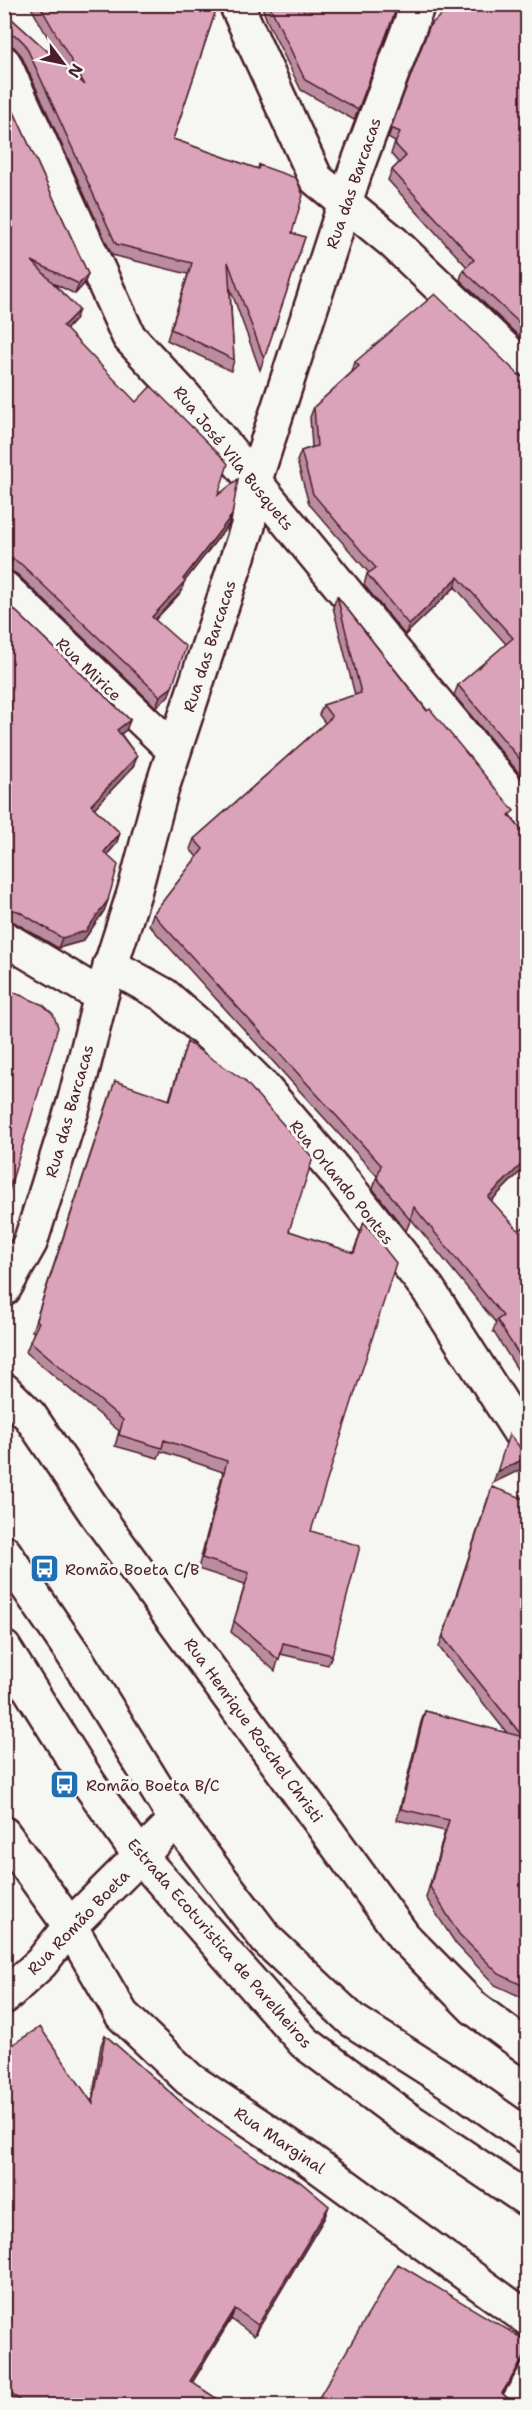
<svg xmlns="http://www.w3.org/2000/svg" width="532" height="2410" viewBox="0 0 532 2410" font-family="'Shantell Sans',sans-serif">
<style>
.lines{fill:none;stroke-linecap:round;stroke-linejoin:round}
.minor-casing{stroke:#4a1f2b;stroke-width:38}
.major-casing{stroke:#4a1f2b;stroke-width:38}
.minor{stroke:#f6f6f2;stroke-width:33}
.major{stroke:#f6f6f2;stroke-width:33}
.wall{fill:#bb8c9f;stroke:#4a1f2b;stroke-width:1.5}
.shaded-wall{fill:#997282;stroke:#4a1f2b;stroke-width:1.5}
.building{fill:#daa3b9;stroke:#4a1f2b;stroke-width:1.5}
.labels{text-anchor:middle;stroke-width:6;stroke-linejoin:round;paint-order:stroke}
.street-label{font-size:16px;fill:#4a1f2b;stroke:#f6f6f2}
.poi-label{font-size:16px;fill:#4a1f2b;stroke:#f6f6f2;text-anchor:start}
</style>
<rect width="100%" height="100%" fill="#f6f6f2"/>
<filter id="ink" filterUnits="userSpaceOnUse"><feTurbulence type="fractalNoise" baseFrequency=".0167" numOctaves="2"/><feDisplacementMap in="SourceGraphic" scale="12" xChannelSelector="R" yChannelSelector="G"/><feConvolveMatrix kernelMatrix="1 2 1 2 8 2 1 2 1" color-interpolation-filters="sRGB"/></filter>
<g filter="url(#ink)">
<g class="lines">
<defs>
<path id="minor" d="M236 4 316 179 393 242 528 371
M4 63 129 337 185 397 528 814
M4 588 174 750
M4 938 101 996
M110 965 164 995 218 1042 261 1085 335 1171 428 1289 528 1445
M4 1289 30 1243 74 1103 101 996 134 893 161 791 248 526 254 483 355 172 418 4
M4 1390 30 1416 97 1515 404 1937 474 2008 528 2048
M4 1834 70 1926 122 2015 189 2079 303 2155 528 2319
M4 1997 41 1963 70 1926 176 1820"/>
<path id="major" d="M4 1552 74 1655 176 1820 267 1940 352 2020 459 2088 528 2137
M4 1648 90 1785 141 1857 304 2042 403 2116 528 2200"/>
</defs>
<!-- minor casing -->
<use href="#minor" class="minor-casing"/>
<!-- major casing -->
<use href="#major" class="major-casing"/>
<!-- minor -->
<use href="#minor" class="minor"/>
<!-- major -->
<use href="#major" class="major"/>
</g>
<!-- wall -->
<path class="wall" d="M29 4H218L173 139 258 169 259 165 292 233 305 237 260 370 230 288 234 360 231 371 167 340 188 274 112 255 21 55 14 47 4 44V12L64 66Z
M261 4H399L354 120 301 90 267 21Z
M528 4V345L460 280 463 270 467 267 388 180 392 170 399 163 391 154 395 142 388 138 430 25Z
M4 90 88 274 84 284 75 294 55 284 75 320 66 330 218 495 228 525 184 582 181 592 155 620 168 697 156 707 17 574 9 570Z
M355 362 519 375 528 379V784L454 695 458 685 506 644 455 587 405 635 364 585 367 574 369 573 309 504 297 461 301 451 312 447 310 417 314 407 352 372Z
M337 596 528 838V1164L491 1201 519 1231 528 1223V1409L520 1399 526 1383 493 1331 496 1323 411 1219 406 1231 373 1189 377 1176 149 925 153 914 197 857 190 849 194 839 325 723 319 715 323 705 355 695 333 607Z
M4 600 130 720 126 730 121 734 137 756 133 767 94 808 120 833 116 844 107 855 108 900 104 911 83 941 58 948 14 922 4 919Z
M187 1042 289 1231 353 1253 364 1222 311 1531 332 1655 328 1665 280 1654 275 1671 231 1632 245 1584 198 1569 223 1472 161 1451 158 1458 115 1446 119 1431 26 1352 34 1332 32 1331 111 1092 169 1100Z
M488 1498 528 1500V2000L495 1985 456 1944 426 1898 445 1831 397 1820 421 1722 425 1711 507 1733 439 1647Z
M105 2035 207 2125 325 2217 254 2336 231 2319 192 2383 228 2406H9L4 2402V2050L92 2101 101 2045Z"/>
<!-- shaded-wall -->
<path class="shaded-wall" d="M4 34H9L4 44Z
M88 274 84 284 75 294 79 284Z
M79 310 75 320 59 337 63 326Z
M232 515 228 525 184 582 181 592 148 627 152 617 183 579Z
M4 559H13L9 570H4Z
M458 577 455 587 405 635 409 625Z
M172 687 168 697 156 707 160 696Z
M130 720 126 730 113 740 117 730Z
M137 756 133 767 87 816 91 805Z
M120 833 116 844 100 863 104 852Z
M108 900 104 911 83 941 58 948 62 938Z
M9 909 5 919H4V910Z
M12 952 8 962 4 964V954Z
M528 1158V1164L484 1208 488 1197Z
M528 1457V1466L493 1483 497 1472Z
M329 2206 325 2217 254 2336 258 2325Z
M235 2309 231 2319 186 2392 190 2381Z
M528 2351 527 2355 498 2403 502 2393Z"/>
<!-- building -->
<path class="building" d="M39 4H218L173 139 258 169 259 165 296 178 303 195 292 233 305 237 264 359 228 262 234 360 171 329 192 263 116 244 25 44 18 37 9 34H4V12L85 85Z
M269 4H398L358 110 305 80Z
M454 4H528V331L463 270 474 260 392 170 406 156 395 144 400 132 391 128 430 25Z
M4 90 88 274 79 284 32 261 79 310 63 326 136 402 151 386 224 459 228 464 218 495 238 479 232 515 183 579 185 581 152 617 186 647 172 687 160 696 21 564 13 559H4Z
M435 294 519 375 528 379V769L458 685 513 638 458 577 409 625 367 574 376 568 313 494 301 451 317 446 314 407 359 366 355 362Z
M337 596 427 711 430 709 514 811 509 815 528 838V1158L488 1197 519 1231 528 1223V1369L497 1320 503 1316 414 1207 410 1220 377 1178 381 1165 153 914 203 849 194 839 332 717 323 705 361 693Z
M4 600 130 720 117 730 137 756 91 805 120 833 104 852 118 865 108 900 86 931 62 938 18 911 9 909 4 910Z
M4 946 12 952 4 954Z
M4 988 43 1005 53 1014 58 1027 4 1207Z
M187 1042 244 1080 313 1158 289 1231 354 1253 364 1222 396 1263 311 1531 360 1546 332 1655 283 1643 279 1660 234 1621 249 1573 202 1558 227 1461 164 1440 162 1448 119 1435 123 1420 30 1341 39 1322 36 1320 115 1081 170 1100Z
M528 1378V1393L524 1388Z
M509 1434 523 1451 528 1452V1457L497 1472Z
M492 1487 528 1500V1988L499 1974 459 1934 430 1887 449 1820 401 1809 425 1711 523 1737 443 1637Z
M40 2027 93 2104 105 2035 207 2125 262 2162 299 2181 329 2206 258 2325 235 2309 190 2381 228 2406H27L4 2388V2050Z
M398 2264 528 2342V2351L502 2393 517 2406H314Z"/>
</g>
<!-- icons -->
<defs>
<symbol id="bus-square" viewBox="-11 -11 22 22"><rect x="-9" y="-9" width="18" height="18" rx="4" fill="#1f6fb2" stroke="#f6f6f2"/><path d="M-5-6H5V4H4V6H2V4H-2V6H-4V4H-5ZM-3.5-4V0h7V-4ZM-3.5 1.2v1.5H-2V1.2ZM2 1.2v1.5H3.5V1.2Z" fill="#fff"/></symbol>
</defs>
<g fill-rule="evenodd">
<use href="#bus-square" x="28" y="1552" width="33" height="33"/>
<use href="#bus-square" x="48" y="1768" width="33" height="33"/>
</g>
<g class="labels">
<!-- street labels -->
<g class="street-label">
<text transform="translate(353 183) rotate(-71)" y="6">Rua das Barcacas</text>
<text transform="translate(234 458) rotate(51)" y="6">Rua José Vila Busquets</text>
<text transform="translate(209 646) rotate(-72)" y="6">Rua das Barcacas</text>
<text transform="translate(89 669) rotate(44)" y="6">Rua Mirice</text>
<text transform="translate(69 1111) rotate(-74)" y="6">Rua das Barcacas</text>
<text transform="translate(342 1182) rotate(51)" y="6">Rua Orlando Pontes</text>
<text transform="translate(254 1730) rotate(54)" y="6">Rua Henrique Roschel Christi</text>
<text transform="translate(78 1922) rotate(-46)" y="6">Rua Romão Boeta</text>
<text transform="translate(220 1943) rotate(49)" y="6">Estrada Ecoturistica de Parelheiros</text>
<text transform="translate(280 2140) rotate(34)" y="6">Rua Marginal</text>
</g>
<!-- poi labels -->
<g class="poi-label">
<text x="65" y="1575">Romão Boeta C/B</text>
<text x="86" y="1791">Romão Boeta B/C</text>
</g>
</g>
<!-- margin -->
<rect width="532" height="2410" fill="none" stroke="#f6f6f2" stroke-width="24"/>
<rect x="12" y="12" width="508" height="2386" fill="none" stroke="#4a1f2b" stroke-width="2" filter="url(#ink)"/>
<!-- north arrow -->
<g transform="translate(63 63) rotate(122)" stroke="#f6f6f2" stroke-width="4.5" paint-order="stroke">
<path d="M0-4.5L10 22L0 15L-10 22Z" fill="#4a1f2b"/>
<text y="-9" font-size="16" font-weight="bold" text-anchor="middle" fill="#4a1f2b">N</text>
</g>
</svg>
